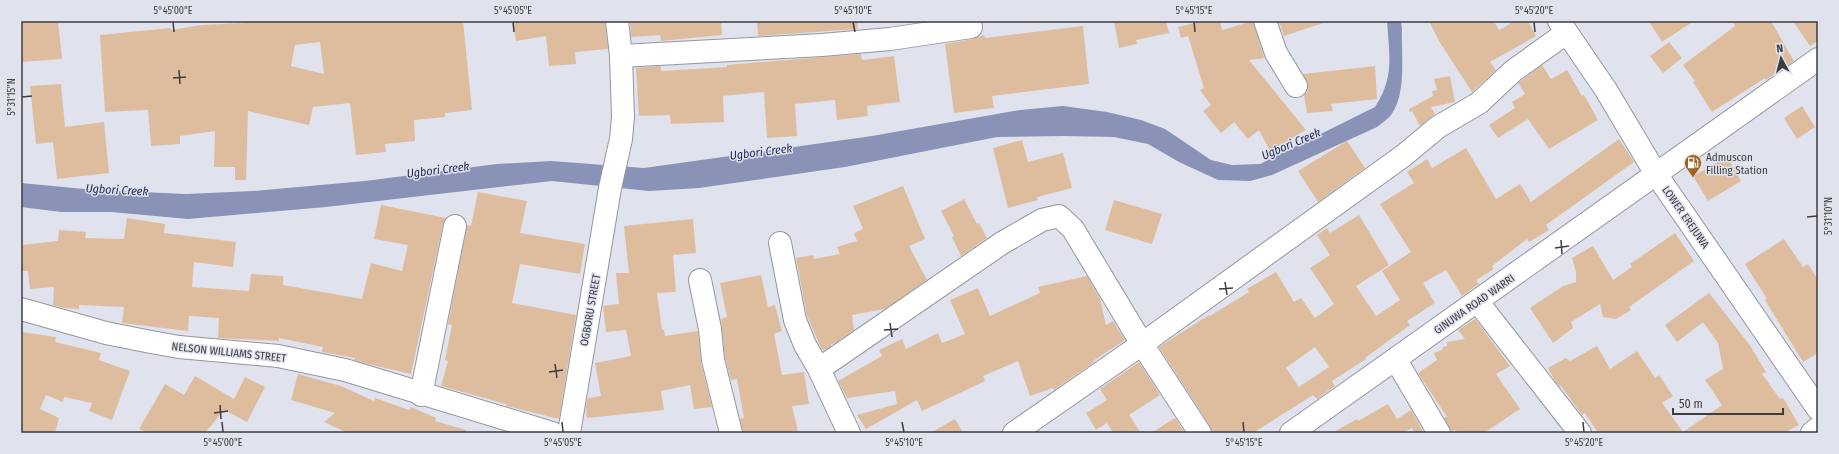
<svg xmlns="http://www.w3.org/2000/svg" width="1839" height="454" viewBox="0 0 1839 454" font-family="'Fira Sans Condensed',sans-serif">
<style>
.water{fill:#8893b7}
.building{fill:#debd9f;fill-rule:evenodd}
.lines{fill:none;stroke-linecap:round;stroke-linejoin:round}
.minor-casing{stroke:#93969f;stroke-width:24}
.minor{stroke:#fff;stroke-width:22}
.ticks{fill:none;stroke:#3b3d41;stroke-width:1.5}
.labels{text-anchor:middle;stroke-width:3;stroke-linejoin:round;paint-order:stroke}
.poi-label{font-size:11px;fill:#3b3d41;stroke:#e0e3ed;text-anchor:start}
.street-label{font-size:11px;fill:#3b3d41;stroke:#e0e3ed}
.water-label{font-size:12px;font-style:italic;fill:#1d2655;stroke:#e0e3ed}
.neatline{fill:none;stroke:#3b3d41;stroke-width:1.5}
.ticks-label{font-size:10px;text-anchor:middle;fill:#3b3d41}
</style>
<rect width="100%" height="100%" fill="#e0e3ed"/>
<!-- water -->
<path class="water" d="M1387 21H1401L1402 29C1401 55 1407 93 1391 115 1388 119 1382 123 1377 127L1272 175 1250 181 1218 180 1179 162 1148 144 1114 137 1063 136 997 137 845 167 699 188 649 191 552 181 326 207 188 219 111 212H61L21 207V183L95 190 187 194 253 191 365 181 497 164 551 161 644 168 872 136 1020 110 1063 106 1107 112 1141 120 1165 129 1211 160 1232 165 1260 164 1375 107C1395 77 1389 54 1387 21Z"/>
<!-- building -->
<path class="building" d="M21 21H58L62 59 21 62Z
M244 21H463L472 110 445 113V117L414 120 415 141 385 144 386 152 356 155 350 103 313 107 309 125 248 111 246 180H235V167H214L215 131 180 136V144L151 146 148 110 105 112 100 35 171 28V30L201 25 244 23ZM320 42 324 74 291 66 295 45Z
M513 21H605L608 49 575 52 576 64 549 66 546 36 516 41Z
M630 21H721L722 35 661 41 660 35 631 37Z
M757 21H857L858 29 758 36Z
M1114 21H1166L1169 33 1136 40 1137 44 1119 48Z
M1202 21H1220L1222 30 1253 21 1264 58 1249 60 1306 130 1270 151 1259 130 1248 139 1234 122 1221 133 1203 111 1211 105 1200 90 1204 88 1188 36 1181 38 1178 27Z
M1279 21H1322L1323 23 1284 36Z
M1429 21H1494L1499 30 1515 21H1528L1536 36 1490 62 1496 70 1472 92 1439 41Z
M1649 21H1694L1662 42Z
M1733 21H1771L1794 61 1766 80 1765 78 1712 112 1693 82 1695 81 1683 65 1735 26Z
M1793 21H1818V41L1810 46Z
M1083 26 1089 84 992 96 994 108 954 113 945 44 973 39 984 35 985 38Z
M1669 42 1682 58 1663 73 1650 56Z
M861 54 862 60 894 56 900 102 867 106 868 116 837 120 835 100 795 104 797 136 767 138 764 92 723 96 724 122 671 124 670 115 639 116 636 68 661 66V71L727 67V65L761 62Z
M1542 65 1551 79 1567 70 1582 96 1584 95 1598 120 1549 149 1528 119 1498 138 1489 125 1515 108 1512 102 1525 94 1518 83Z
M1375 66 1377 99 1331 104 1333 111 1307 113 1304 95 1307 92 1308 85 1303 74Z
M1450 76 1455 102 1431 107 1435 114 1420 126 1412 111 1410 112 1409 109 1433 96 1432 91 1437 90 1434 79Z
M61 84 65 127 104 122 109 173 57 179 53 142 36 144 30 86Z
M1802 106 1815 127 1797 139 1784 118Z
M1619 139 1634 162 1546 225 1549 230 1529 242 1527 239 1492 266 1494 269 1476 280 1479 284 1462 296 1446 270 1423 283 1435 303 1407 321 1410 325 1365 358 1366 359 1332 381 1335 386 1317 399 1313 395 1253 433H1212L1210 426 1159 347 1209 315 1210 316 1249 292 1247 289 1276 272 1294 302 1301 298 1315 318 1334 304 1310 268 1330 255 1317 235 1327 228 1330 233 1359 215 1389 265 1356 286 1376 316 1400 300 1382 271 1411 252 1380 204 1414 183 1407 172 1427 159 1432 168 1466 148 1496 199 1520 184 1531 202ZM1315 347 1329 367 1299 387 1286 368Z
M1022 140 1028 162 1063 153 1072 188 1037 197 1038 200 1008 208 993 148Z
M1347 141 1365 168 1318 202 1298 171Z
M1727 157 1741 181 1708 201 1693 176Z
M903 186 925 239 909 246 927 280 885 309 852 315 854 330 835 343 831 344V346L826 349 822 350 807 316 796 258 813 255 814 259 840 254 837 247 857 241 854 233 863 229 853 206Z
M478 192 527 201 520 233 585 244 580 274 520 264 512 303 576 315 559 419 511 407 506 406V404L441 386 448 361 445 360 452 325 448 324 467 225 471 226Z
M964 199 977 224 979 223 987 238 961 256 952 237 954 236 941 211Z
M1114 200 1162 214 1152 244 1105 230Z
M381 205 446 218 443 224 411 374 364 363 354 360 355 358 322 352 323 347 279 338V341L218 338 219 318 189 316 188 331 122 323 124 307 79 305V309L64 308 53 305 54 287 30 289 28 271H21V245L58 241 59 230 86 232 85 238 124 239 127 218 165 224 164 233 236 242 233 267 194 262 192 287 249 291 251 274 283 276V285L362 299 371 263 402 271 408 245 374 239Z
M693 219 696 253 673 255 676 292 657 293 662 330H664L665 336 698 331 701 363 712 407 694 409 690 385 661 391 664 410 587 418 586 407 588 398 601 396 595 363 631 356 626 330 606 332 603 306 619 304 616 273H629L624 226Z
M1675 233 1694 261 1629 307 1631 310 1616 319 1603 317 1600 304 1571 322 1573 328 1553 343 1530 308 1563 286 1576 282V272L1572 258 1593 246 1613 280 1632 267 1630 264Z
M1784 239 1803 267 1808 264 1818 280V353L1803 362 1765 300 1767 299 1745 264Z
M761 275 768 307 775 305 782 331 774 334 782 375 804 372 809 404 792 406 798 431 792 433H743L740 419 744 418 737 379 731 380 725 358 721 319 727 317 720 283Z
M1087 276 1100 299 1106 325 1113 321 1125 340 1093 361 1094 362 1054 390 1053 388 1030 396 1018 361 983 376 985 381 922 411 917 400 866 429 857 415 897 404 895 391 847 398 838 381 882 356 879 350 902 339 906 349 938 333 942 343 965 334 950 300 978 288 990 316 1040 293 1038 287Z
M1709 293 1749 344 1766 372 1762 374 1780 399 1783 398 1799 425 1789 430 1790 433H1598L1585 413 1582 415 1561 386 1560 387 1555 381 1548 368 1566 358 1570 361 1597 346 1610 369 1637 351 1655 378 1659 375 1673 396 1662 403 1683 432 1722 405 1705 380 1723 369 1718 343 1703 322 1677 342 1665 325Z
M1475 319 1510 366 1496 374 1520 409 1484 433H1457L1455 430 1451 431 1444 418 1447 417 1418 373 1437 360 1434 353 1442 350 1443 347 1447 346V342L1465 339 1458 330Z
M21 332 56 337 55 342 101 353 99 360 130 371 112 420 89 411 92 403 64 397 63 402 46 395 40 409 59 418 55 433H21Z
M1139 362 1160 395 1129 415 1141 433H1113L1107 423 1096 430 1086 413 1107 400 1100 389Z
M298 374 341 386 374 401 375 398 409 410 411 407 436 418 435 421 466 430V433H348L324 422 335 413 291 400Z
M195 376 234 399 245 377 265 387 247 422 224 410 205 433H149L139 429 165 384 184 395Z
M1388 404 1397 419 1411 410 1424 433H1415L1412 428 1403 433H1332L1357 419 1358 421Z
M1175 418 1185 433H1151Z
M955 419 963 433H930Z"/>
<g class="lines">
<defs>
<path id="minor" d="M1265 21 1276 53 1296 86
M1559 21 1606 90 1656 174 1818 409
M621 56 822 45 890 39 971 27
M780 243 795 320 805 345 819 369 849 433
M700 280 710 329 713 360 731 433
M1477 301 1580 433
M21 309 106 333 151 342 179 347 278 356 345 370 552 433
M1396 360 1439 433
M819 369 1002 243 1042 220 1059 216 1073 229 1142 344 1200 433
M421 395 455 226
M569 433 610 188 621 139 623 117 621 56 617 21
M1014 433 1142 344 1403 156 1438 127 1479 103 1513 71 1566 33
M1291 433 1818 59
M1812 433 1818 428"/>
</defs>
<!-- minor casing -->
<use href="#minor" class="minor-casing"/>
<!-- minor -->
<use href="#minor" class="minor"/>
</g>
<!-- ticks -->
<path class="ticks" d="M173 22 174 32M513 22 514 32M853 22 855 32M1194 22 1195 32M1534 22 1535 32M179 70 180 84M173 78 186 77M22 97 32 96M1807 217 1817 216M1561 240 1562 254M1555 248 1569 246M1225 282 1227 295M1219 289 1233 288M890 323 892 337M884 330 898 329M555 364 557 378M549 372 563 370M220 405 221 419M214 413 228 411M222 422 223 432M562 422 563 432M902 422 904 432M1243 422 1244 432M1583 422 1584 432"/>
<!-- icons -->
<defs>
<symbol id="fuel-pin" viewBox="-11 -11 22 30"><path d="M0 17L-7.5 6A9.5 9.5 0 1 1 7.5 6Z" fill="#9f6424" stroke="#e0e3ed"/><path d="M-5.5-6h7V0h2V4h1.3V-2.5L3-4.5l.8-.8L6-3V5H2.5V1h-1V6h-7ZM-4.2-4.7v3.2H.2V-4.7Z" fill="#fff"/></symbol>
</defs>
<g fill-rule="evenodd">
<use href="#fuel-pin" x="1683" y="153" width="20" height="27"/>
</g>
<g class="labels">
<!-- poi labels -->
<g class="poi-label">
<text x="1706" y="161">Admuscon<tspan x="1706" dy="13">Filling Station</tspan></text>
</g>
<!-- street labels -->
<g class="street-label">
<text transform="translate(1686 217) rotate(55)" y="4">LOWER EREJUWA</text>
<text transform="translate(1474 304) rotate(-35)" y="4">GINUWA ROAD WARRI</text>
<text transform="translate(590 310) rotate(-80)" y="4">OGBORU STREET</text>
<text transform="translate(229 352) rotate(6)" y="4">NELSON WILLIAMS STREET</text>
</g>
<!-- water labels -->
<g class="water-label">
<text transform="translate(1291 144) rotate(-23)" y="4">Ugbori Creek</text>
<text transform="translate(761 152) rotate(-7)" y="4">Ugbori Creek</text>
<text transform="translate(438 170) rotate(-7)" y="4">Ugbori Creek</text>
<text transform="translate(117 190) rotate(3)" y="4">Ugbori Creek</text>
</g>
</g>
<!-- border -->
<rect width="1839" height="454" fill="none" stroke="#e0e3ed" stroke-width="44"/>
<!-- north arrow -->
<g transform="translate(1781 58) rotate(353)" stroke="#e0e3ed" stroke-width="3" paint-order="stroke">
<path d="M0-3L7 15L0 10L-7 15Z" fill="#3b3d41"/>
<text y="-6" font-size="11" font-weight="bold" text-anchor="middle" fill="#3b3d41">N</text>
</g>
<!-- scale -->
<path d="M1673 408v6h110v-6" fill="none" stroke="#3b3d41" stroke-width="2"/>
<text x="1679" y="408" font-size="12" fill="#3b3d41" stroke="#e0e3ed" stroke-width="3" paint-order="stroke">50 m</text>
<rect x="22" y="22" width="1795" height="410" class="neatline"/>
<g class="ticks-label">
<text x="173" y="14">5°45'00"E</text>
<text x="513" y="14">5°45'05"E</text>
<text x="853" y="14">5°45'10"E</text>
<text x="1194" y="14">5°45'15"E</text>
<text x="1534" y="14">5°45'20"E</text>
<text transform="translate(11 97) rotate(-90)" y="4">5°31'15"N</text>
<text transform="translate(1828 216) rotate(-90)" y="4">5°31'10"N</text>
<text x="223" y="446">5°45'00"E</text>
<text x="563" y="446">5°45'05"E</text>
<text x="904" y="446">5°45'10"E</text>
<text x="1244" y="446">5°45'15"E</text>
<text x="1584" y="446">5°45'20"E</text>
</g>
</svg>
